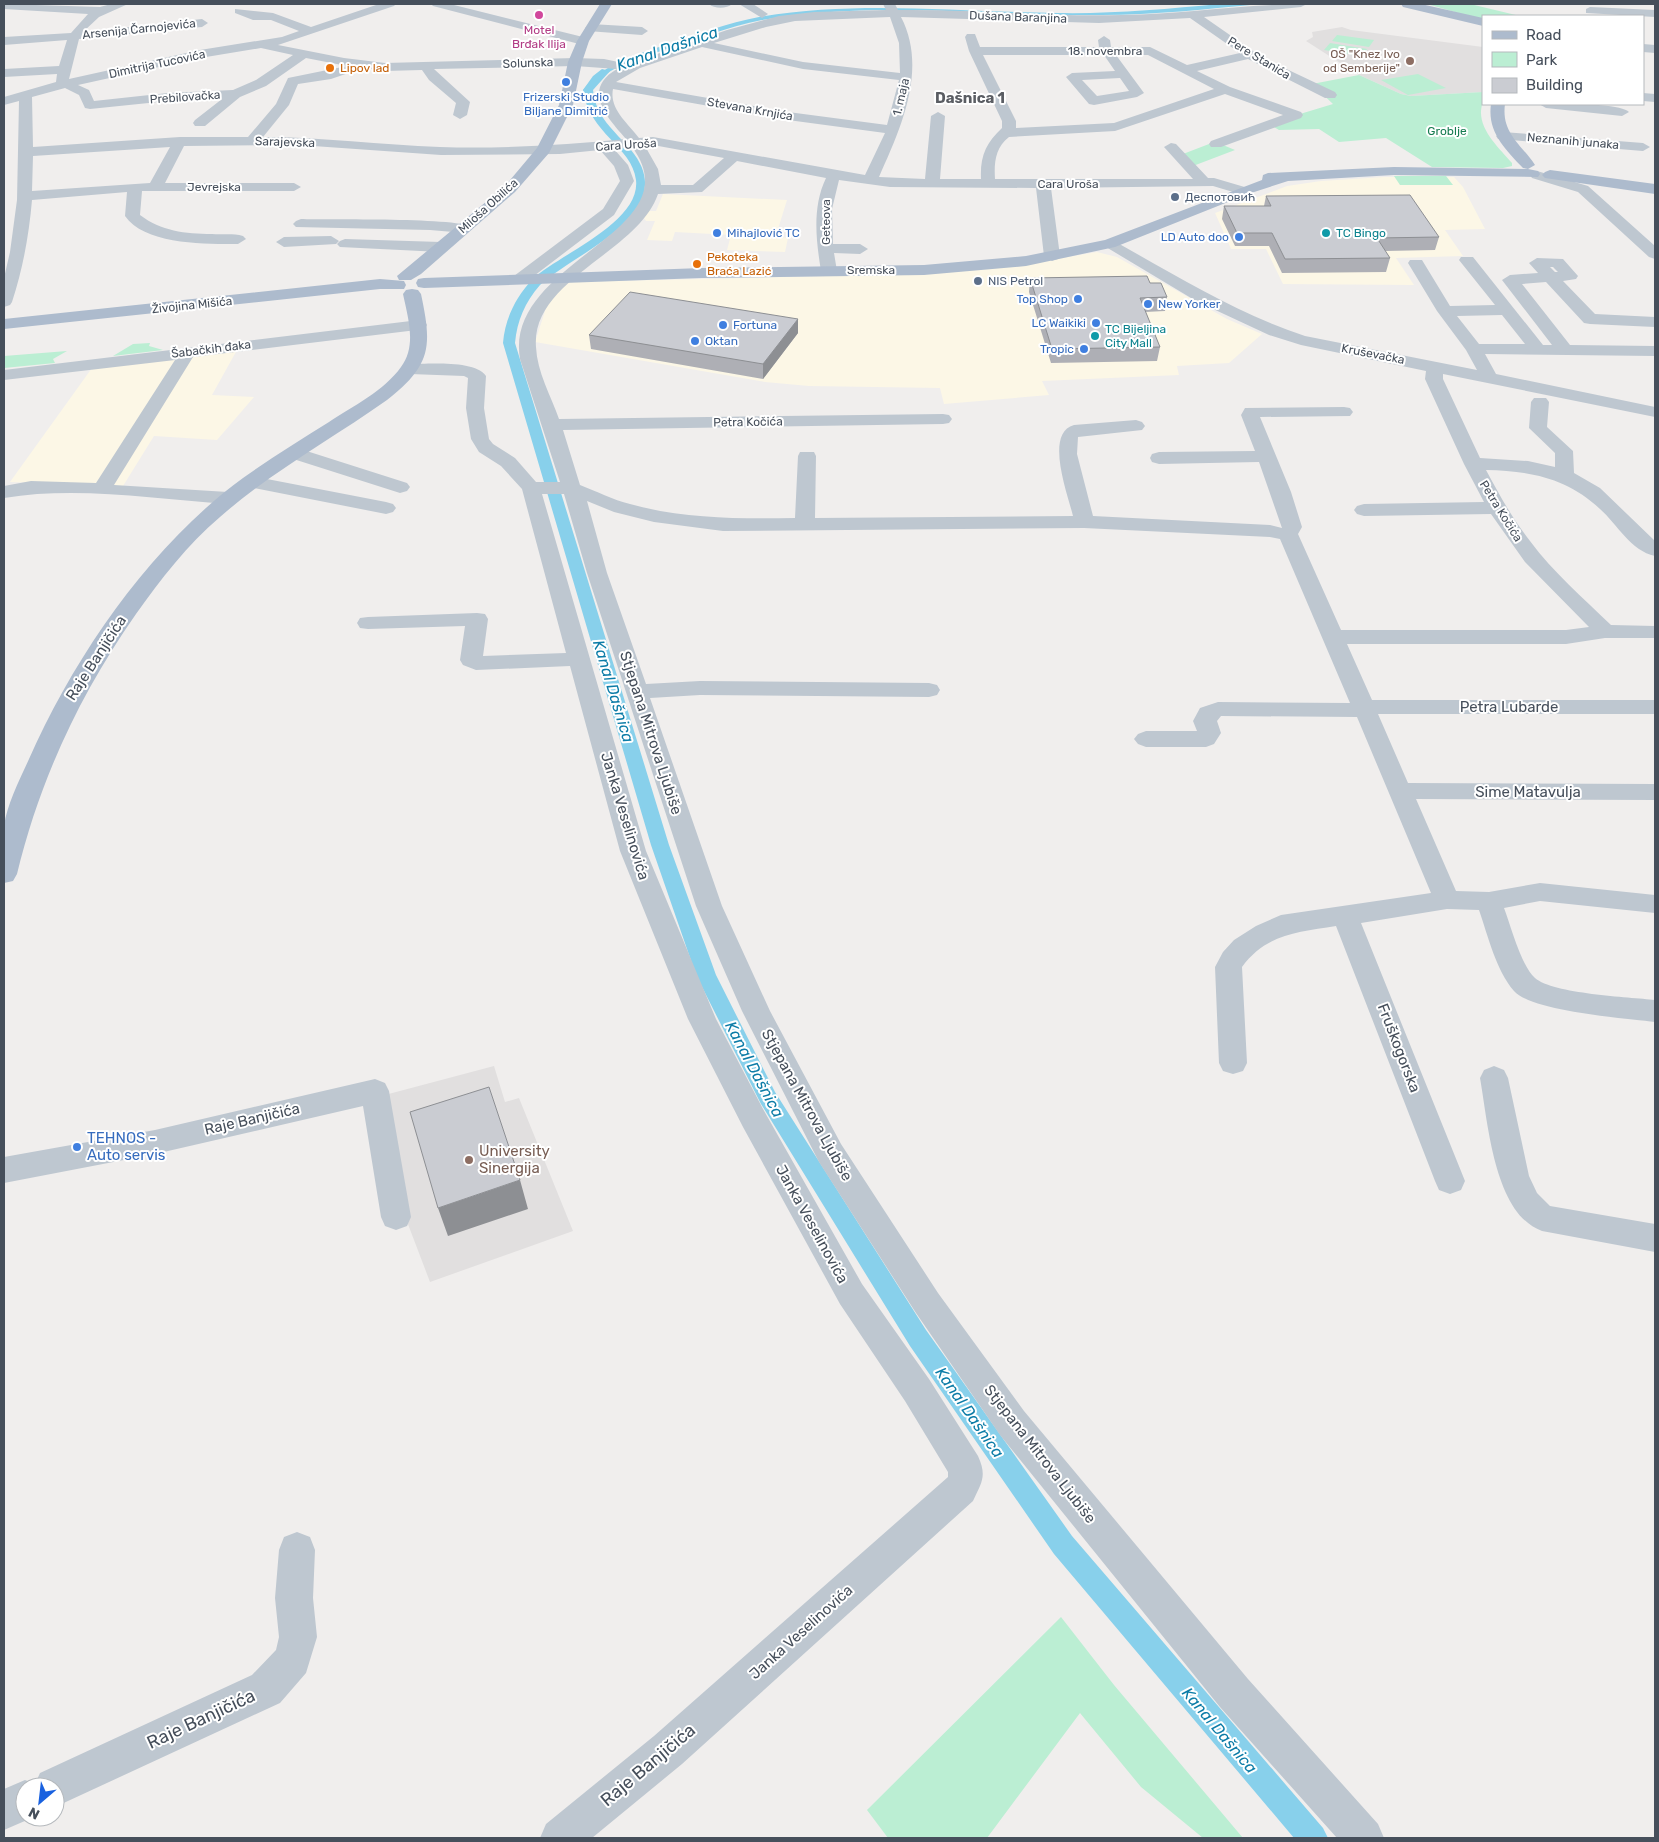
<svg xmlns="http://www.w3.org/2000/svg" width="1659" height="1842" viewBox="0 0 1659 1842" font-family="Rubik,sans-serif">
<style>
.commercial{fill:#fcf7e6}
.education{fill:#e1dfdf}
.green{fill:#bbeed3}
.water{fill:#88d0eb}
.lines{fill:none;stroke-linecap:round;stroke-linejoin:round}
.canal{fill:#88d0eb;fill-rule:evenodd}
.minor{fill:#bec7d0;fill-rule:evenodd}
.major{fill:#adbbcd;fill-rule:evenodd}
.wall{fill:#aeafb5}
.shaded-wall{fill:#8d8f93}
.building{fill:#caccd2;stroke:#8d8f93}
.hotel-dot{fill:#d1479c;stroke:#fff;stroke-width:2}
.education-dot{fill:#8d6e63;stroke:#fff;stroke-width:2}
.food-dot{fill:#e8710a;stroke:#fff;stroke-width:2}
.shop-dot{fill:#3f7fe0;stroke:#fff;stroke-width:2}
.service-dot{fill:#5c6f8a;stroke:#fff;stroke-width:2}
.culture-dot{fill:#0f9aa8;stroke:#fff;stroke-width:2}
.labels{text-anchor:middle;stroke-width:4;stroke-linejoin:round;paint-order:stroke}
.far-street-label{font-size:12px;fill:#464f5b;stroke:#fff}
.far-hotel-label{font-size:12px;fill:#b23c85;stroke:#fff}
.far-education-label{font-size:12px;fill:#785e54;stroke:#fff;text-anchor:end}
.far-food-label{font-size:12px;fill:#c56008;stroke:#fff;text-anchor:start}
.far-shop-label{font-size:12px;fill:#366cbe;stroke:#fff;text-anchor:start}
.far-park-label{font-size:12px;fill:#177c51;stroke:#fff}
.far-service-label{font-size:12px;fill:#4e5e75;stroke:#fff;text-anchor:start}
.far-culture-label{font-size:12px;fill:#0d838f;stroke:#fff;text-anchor:start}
.far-quarter-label{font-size:15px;font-weight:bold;fill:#5a5d63;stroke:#fff}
.street-label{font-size:15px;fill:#464f5b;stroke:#fff}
.shop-label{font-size:15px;fill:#366cbe;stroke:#fff;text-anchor:start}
.education-label{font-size:15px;fill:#785e54;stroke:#fff;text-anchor:start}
.water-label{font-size:16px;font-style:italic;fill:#0c7ca7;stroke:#fff}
.near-street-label{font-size:18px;fill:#464f5b;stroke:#fff}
</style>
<rect width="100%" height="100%" fill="#f0eeed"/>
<!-- commercial -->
<path class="commercial" d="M1384 177H1454L1463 187 1485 229 1445 230 1463 256 1396 258 1414 285 1283 284 1266 249H1231L1215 213 1287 186 1321 181Z
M663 194 787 200 778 229H782L780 237 788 238 785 252 727 250 731 235 675 232 672 241 647 240 655 221H646L644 218 648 211H656Z
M1097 252 1117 257 1227 319 1262 334 1229 363 1177 366 1179 375 1042 381 1049 395 944 404 940 388 809 386 765 382 535 342 548 302 566 282 911 274 1039 262Z
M237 350 212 395 254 397 217 440 154 436 123 486 10 482 92 368Z"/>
<!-- education -->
<path class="education" d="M1342 27 1351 30 1483 47V92L1411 96 1401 94 1359 75 1306 41 1313 37 1312 32Z
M494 1066 505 1102 519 1098 573 1231 430 1282 406 1219 381 1096Z"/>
<!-- green -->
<path class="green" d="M1427 4H1470L1520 16H1483V20Z
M1337 35 1374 40 1369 47 1332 41Z
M1330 43 1367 49 1362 56 1324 50Z
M1418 74 1446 88 1408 95 1381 80Z
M1359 75 1401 94 1411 96 1483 92C1483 100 1482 104 1481 111 1480 131 1500 149 1512 163V166L1503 168 1432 167 1386 138 1339 142 1319 129 1279 130 1274 127 1300 114 1333 104 1312 84Z
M1209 144 1216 147 1223 145 1235 150 1193 166 1183 154Z
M1394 176H1446L1453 185H1400Z
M150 343 149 346 163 350 113 356 133 344Z
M67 351 53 359 55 363 4 368V356Z
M1061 1617 1114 1685 1243 1838H1203L1141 1787 1080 1713 987 1838H888L867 1810Z"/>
<!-- water -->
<path class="water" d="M1220 4H1260C1207 9 1154 15 1101 15 989 16 872 0 762 20 728 27 696 39 664 50 640 58 606 66 593 89L583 90C605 62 636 55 668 44 698 34 728 23 759 17 857 0 958 12 1058 13 1112 14 1166 9 1220 4Z"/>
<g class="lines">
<!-- canal -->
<path class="canal" d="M602 69 610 71 593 90C596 118 614 130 631 150 683 213 577 251 540 285 525 302 517 321 515 343L669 845 716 975 775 1092 926 1330 1072 1536 1323 1828 1328 1838H1294L1054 1554 910 1346 761 1104 696 975 651 845 503 343C505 319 516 296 533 279 559 254 641 223 636 180 632 146 589 134 583 90L593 76Z"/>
<!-- minor -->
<path class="minor" d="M4 4 100 7 111 4H128L99 17 83 32 202 19 208 23 202 27 79 39 69 79 200 50 282 37 299 31 271 20H253L235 13V9L273 13 311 27 379 4H396L394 6 278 45 344 58 385 63 575 58 604 59 628 64 727 30 779 16 814 12 886 10 883 4H895L898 10C973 9 1047 17 1122 15 1184 14 1244 4 1307 4L1301 7 1204 17 1263 58 1335 92 1337 95 1335 98H1325L1248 59 1197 71 1230 87 1301 112 1303 115 1301 118 1221 147H1211L1209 144 1211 141 1283 115 1225 94 1115 131 1009 137C995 148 994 163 995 179H1193L1164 147 1171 143 1176 144 1208 178H1214L1248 188 1250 191 1243 195 1213 186 1051 188 1060 256 1058 259 1052 261 1044 256 1036 188 890 187 839 180 832 209 833 244H860L868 249 860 254 834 253 837 271 829 276 821 271C816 240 812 207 826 178L737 161 702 192 658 194C638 253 531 279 536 347 537 372 551 396 559 419L943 414 949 415 952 419 949 423 943 424 563 430 580 485C596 491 613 500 630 504 684 519 740 519 795 518L798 456 800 452H814L816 456 815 518 1073 516C1068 495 1044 433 1074 425L1136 420 1142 422 1145 426 1142 430 1078 437 1077 454 1093 516 1270 525 1282 528 1259 462 1159 464 1152 462 1150 458 1152 454 1159 452 1255 451 1241 415 1245 408 1344 407 1350 408 1353 412 1350 416 1260 417 1291 492 1302 527 1298 534 1341 630H1566L1589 627 1525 562 1491 514 1364 516 1357 514 1354 510 1357 506 1364 504 1484 502 1464 464 1425 379 1426 371 1301 345 1269 335 1196 301 1101 244 1109 239 1114 241C1177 276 1236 313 1305 336L1477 370 1466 350 1437 311 1408 263 1410 260H1422L1450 306 1495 305 1459 260 1461 257H1473L1543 345H1552L1502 280 1510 275 1538 273 1529 263 1537 258 1563 259 1578 276 1576 279 1563 281 1595 314 1655 317V327L1590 324 1584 323 1546 282 1522 284 1570 345 1655 346V356L1485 354 1496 374 1655 407V417L1443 374V379L1480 458 1528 461 1555 467V453L1529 428 1531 402 1534 398H1546L1549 402 1547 427 1573 451 1574 473 1600 488 1655 541V556C1631 551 1617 524 1600 509 1567 478 1530 471 1486 470 1500 496 1512 518 1530 541 1553 572 1583 598 1611 625L1655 626V638H1605L1566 644H1347L1372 700H1655V714H1378L1408 783 1655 784V800L1416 799 1456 891 1489 892 1540 883 1655 895V913L1540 901 1504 908C1511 926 1521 966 1535 978 1553 994 1629 997 1655 1000V1022C1625 1018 1533 1012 1514 991 1496 970 1488 936 1479 910L1447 909 1361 923 1465 1181 1461 1190 1450 1194 1439 1190 1435 1181 1336 926C1298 932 1266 934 1242 967L1247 1063 1243 1071 1233 1074 1223 1071 1219 1063 1215 967 1223 952 1234 940 1256 926 1281 915 1431 893 1357 717 1221 716 1217 721 1221 733 1214 744 1206 747H1146L1138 744 1134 739 1138 734 1146 731H1197L1193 721 1200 708 1218 702 1350 703 1280 539 1270 537 1084 528 723 531 654 522 614 512 587 501 607 573 646 684 700 681 929 683 937 685 940 690 937 695 929 697 700 695 650 698 722 906 770 1011 841 1144 938 1293 1024 1411 1248 1679 1378 1824 1384 1838H1337L1220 1707 1000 1435 916 1313 819 1162 742 1011 696 906 587 573 564 494H542L646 851 716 1019 763 1109 862 1284 929 1379 978 1456C987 1476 982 1482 973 1501L682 1764 592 1838H540L546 1824 654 1736 948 1477V1472L905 1401 840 1304 743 1127 688 1019 620 851 570 666 476 670 463 665 460 660 465 626 368 629 360 628 357 623 360 618 368 617 477 613 485 614 488 619 483 656 566 653 522 489 501 466 479 452 471 439 466 408 468 378 464 376 410 374 404 373 401 369 404 365 410 364C429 364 475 360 486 376L484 408 489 439 493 444 515 458 536 482H560L520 359C503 260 696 233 632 147L614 149 628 165 634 181 614 215 526 282 520 284 512 279 514 276 603 209 620 181 614 166 600 150 560 154 441 155 299 145 184 146 165 183H294L301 187 294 191H142L140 215C161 231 185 234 212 234 222 235 233 233 243 236L246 239 238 244C206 244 145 245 125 216L127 192 32 200C29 235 23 268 12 302L10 305 4 307V278L10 252 17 200 19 101 4 105V97L56 82 57 74 4 77V69L59 66 67 40 4 45V37L71 33 88 14 4 9ZM890 17 899 43 900 73 803 62 714 43 766 27 795 21ZM901 17 1099 23 1190 18 1240 53 1187 65 1150 47H1111L1110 40 1104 36 1098 40 1099 47H980L975 34H967L965 37 969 51 1002 121V128C986 143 980 156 981 179H940L945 116 938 112 931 116 925 179 879 177C901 128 928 69 901 17ZM702 47 803 69 899 80 887 125 788 112 616 82 640 68ZM261 48 293 55 256 80 233 90 168 93 94 101 89 90 78 85 200 58ZM983 55H1104L1115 71 1072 73 1066 77 1089 104 1094 105 1137 97 1144 93 1116 55H1148L1214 89 1114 123 1016 128V121ZM306 58 347 66 288 78 276 104 248 137H180L33 147 32 97 65 88 79 95 85 108 90 109 168 101 222 99 195 120 193 123 195 126H205L240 97 266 86ZM575 66 617 69C581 90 607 117 626 139 564 145 502 149 440 147 381 145 322 137 263 137L289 105 298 84 331 79 363 68 385 71 422 70 429 80 456 103 453 115 460 119 467 115 470 102 434 69ZM1120 78 1129 91 1097 96 1082 80ZM613 89 788 120 885 133 865 175 653 137 639 138C628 123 609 109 613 89ZM653 145 724 158 693 185H661L658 169 645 146ZM170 147 150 183 32 191 33 156ZM1550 267H1553L1558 272H1555ZM1502 315 1525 344H1479L1457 316Z
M431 4H450L587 38 589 41 583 45 433 6Z
M709 4H732C727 9 714 9 709 4Z
M739 4H753L768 14 762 18Z
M1590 7 1655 10V17L1586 13V9Z
M591 24 642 27 648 31 642 35 587 31 585 28Z
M1643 44 1655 45V53L1643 52Z
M1643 93 1655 94V102L1643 101Z
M1539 104C1554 103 1621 103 1629 112L1622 116 1546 108Z
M1503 132 1643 143 1650 147 1643 151 1498 139 1496 136Z
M1537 171 1588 186 1655 246V259L1649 257 1578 192 1532 178 1530 175Z
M301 219C323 220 465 217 473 228L465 233 430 230 296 227 293 224 296 221Z
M331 236 339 241 336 244 284 247 276 242 284 237Z
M345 239 441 242 449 247 441 252 340 247 337 244 340 241Z
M419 320 425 321 427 325 425 329 193 357 114 485 228 492 235 494 238 498 235 502 228 504C154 499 77 486 4 498V486L31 481 96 483 175 360 4 380V370Z
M294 447 407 483 410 487 407 491 400 493 287 457 285 453 287 449Z
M251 476 386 502 393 504 396 508 393 512 386 514 244 486 241 482 244 478Z
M1494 1066 1504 1070 1508 1078 1529 1176 1537 1193 1550 1206 1655 1224V1252L1542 1231C1494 1214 1488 1122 1480 1078L1484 1070Z
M375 1079 385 1083 389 1091 411 1217 407 1226 396 1230 385 1226 381 1217 363 1106 155 1154 4 1183V1157L155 1130Z
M297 1532 310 1537 315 1550 313 1598 317 1637 306 1673 280 1703 55 1807V1787H25V1817H34L4 1830V1789L25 1780 35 1784 40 1773 252 1675 276 1650 279 1637 275 1598 279 1550 284 1537Z"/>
<!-- major -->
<path class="major" d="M600 4H612L589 41 582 62 573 105 549 153 515 192 421 274 411 280H399L397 276 505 186 537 148 559 105 568 62 577 41Z
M1401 4H1421L1483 18V26L1403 7Z
M1491 104H1505C1501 133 1521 144 1535 165L1528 169 1538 171 1540 174 1538 177 1394 175 1288 181 1248 194 1115 247 1026 266 924 275 702 278 424 288 418 287 416 283 418 279 424 278 702 268 924 265 1026 256 1105 240 1262 180 1263 175 1268 173 1394 167 1528 169 1523 168C1505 149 1487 132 1491 104Z
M1550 170 1655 184V194L1545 178 1542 175 1545 172Z
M380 279 404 281 406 285 404 289H380L4 329V319Z
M412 289 418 290 421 294C432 346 432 365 387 400 332 439 271 472 220 517 187 545 161 579 136 614 80 694 40 779 17 874L13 881 4 883C4 865 1 845 4 826 7 804 20 779 29 759 75 655 151 545 243 478 271 458 300 440 329 422 353 406 384 391 401 367 417 346 408 318 403 294L406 290Z"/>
</g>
<!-- wall -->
<path class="wall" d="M1266 196 1439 237 1435 250 1385 251 1390 258 1386 272 1282 273 1269 246H1235L1222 219 1224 206H1264Z
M1030 278 1150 283 1167 297 1165 311 1145 312 1160 347 1157 361 1051 363 1029 292Z
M798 319V333L763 379 591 349 589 335Z"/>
<!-- shaded-wall -->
<path class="shaded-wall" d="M798 319V333L763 379V364Z
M520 1180 528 1209 448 1236 438 1208Z"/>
<!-- building -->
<path class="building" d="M1410 195 1439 237 1377 238 1390 258 1285 259 1272 233H1237L1224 206H1271L1266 196Z
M1147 276 1150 283H1161L1167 297 1140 298 1160 347 1052 349 1030 278Z
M630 292 798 319 763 364 589 335Z
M489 1087 520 1180 438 1208 410 1112Z"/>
<!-- markers -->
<circle class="hotel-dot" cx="539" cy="15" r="5"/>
<g class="education-dot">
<circle cx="1410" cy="61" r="5"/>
<circle cx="469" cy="1160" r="5"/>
</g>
<g class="food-dot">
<circle cx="330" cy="68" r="5"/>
<circle cx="697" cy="264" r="5"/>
</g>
<g class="shop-dot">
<circle cx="566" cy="82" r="5"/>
<circle cx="717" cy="233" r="5"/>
<circle cx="1239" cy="237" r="5"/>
<circle cx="1078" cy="299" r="5"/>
<circle cx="1148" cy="304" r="5"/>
<circle cx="1096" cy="323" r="5"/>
<circle cx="723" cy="325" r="5"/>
<circle cx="695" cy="341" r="5"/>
<circle cx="1084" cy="349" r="5"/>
<circle cx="77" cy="1147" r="5"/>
</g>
<g class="service-dot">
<circle cx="1175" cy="197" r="5"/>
<circle cx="978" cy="281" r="5"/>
</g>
<g class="culture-dot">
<circle cx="1326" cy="233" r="5"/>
<circle cx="1095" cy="336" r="5"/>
</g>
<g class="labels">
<!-- far-street labels -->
<g class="far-street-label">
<text transform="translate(1018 17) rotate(2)" y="4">Dušana Baranjina</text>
<text transform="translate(139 29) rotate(-6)" y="4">Arsenija Čarnojevića</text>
<text x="1105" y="55">18. novembra</text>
<text transform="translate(1259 58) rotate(31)" y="4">Pere Stanića</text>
<text transform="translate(528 63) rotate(-2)" y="4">Solunska</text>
<text transform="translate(157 64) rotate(-12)" y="4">Dimitrija Tucovića</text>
<text transform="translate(185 97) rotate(-4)" y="4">Prebilovačka</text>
<text transform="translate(901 97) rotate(-77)" y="4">1. maja</text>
<text transform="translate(750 109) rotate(10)" y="4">Stevana Krnjića</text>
<text transform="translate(1573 141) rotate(5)" y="4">Neznanih junaka</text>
<text transform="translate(285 142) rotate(2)" y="4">Sarajevska</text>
<text transform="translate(626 145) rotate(-4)" y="4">Cara Uroša</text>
<text x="1068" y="188">Cara Uroša</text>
<text x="214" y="191">Jevrejska</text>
<text transform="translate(488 206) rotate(-42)" y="4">Miloša Obilića</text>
<text transform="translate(826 222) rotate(-90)" y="4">Geteova</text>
<text x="871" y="274">Sremska</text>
<text transform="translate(192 305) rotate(-6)" y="4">Živojina Mišića</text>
<text transform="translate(211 349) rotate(-7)" y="4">Šabačkih đaka</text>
<text transform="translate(1373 354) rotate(11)" y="4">Kruševačka</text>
<text transform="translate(748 422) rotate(-1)" y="4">Petra Kočića</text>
<text transform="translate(1501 511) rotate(58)" y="4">Petra Kočića</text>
</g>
<!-- far-hotel labels -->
<g class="far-hotel-label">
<text x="539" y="34">Motel<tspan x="539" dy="14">Brđak Ilija</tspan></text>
</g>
<!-- far-education labels -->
<g class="far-education-label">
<text x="1400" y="58">OŠ "Knez Ivo<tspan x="1400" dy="14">od Semberije"</tspan></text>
</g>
<!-- far-food labels -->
<g class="far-food-label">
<text x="340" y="72">Lipov lad</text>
<text x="707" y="261">Pekoteka<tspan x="707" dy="14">Braća Lazić</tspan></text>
</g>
<!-- far-shop labels -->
<g class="far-shop-label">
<text x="566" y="101" text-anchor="middle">Frizerski Studio<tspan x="566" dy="14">Biljane Dimitrić</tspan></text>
<text x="727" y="237">Mihajlović TC</text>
<text x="1229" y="241" text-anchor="end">LD Auto doo</text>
<text x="1068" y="303" text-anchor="end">Top Shop</text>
<text x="1158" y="308">New Yorker</text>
<text x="1086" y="327" text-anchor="end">LC Waikiki</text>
<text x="733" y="329">Fortuna</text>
<text x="705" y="345">Oktan</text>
<text x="1074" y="353" text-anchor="end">Tropic</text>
</g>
<!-- far-park labels -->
<g class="far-park-label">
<text x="1447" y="135">Groblje</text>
</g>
<!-- far-service labels -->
<g class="far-service-label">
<text x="1185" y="201">Деспотовић</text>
<text x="988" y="285">NIS Petrol</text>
</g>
<!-- far-culture labels -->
<g class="far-culture-label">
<text x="1336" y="237">TC Bingo</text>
<text x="1105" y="333">TC Bijeljina<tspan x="1105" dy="14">City Mall</tspan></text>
</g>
<!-- far-quarter labels -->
<g class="far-quarter-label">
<text x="970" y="103">Dašnica 1</text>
</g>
<!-- street labels -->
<g class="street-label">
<text transform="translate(96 658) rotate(-57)" y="5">Raje Banjičića</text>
<text x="1509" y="712">Petra Lubarde</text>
<text transform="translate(651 733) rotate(72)" y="5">Stjepana Mitrova Ljubiše</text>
<text x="1528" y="797">Sime Matavulja</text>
<text transform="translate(625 816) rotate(73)" y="5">Janka Veselinovića</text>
<text transform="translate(1399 1048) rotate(69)" y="5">Fruškogorska</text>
<text transform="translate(807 1105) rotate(61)" y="5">Stjepana Mitrova Ljubiše</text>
<text transform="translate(252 1119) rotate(-13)" y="5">Raje Banjičića</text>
<text transform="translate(812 1224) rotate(61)" y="5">Janka Veselinovića</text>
<text transform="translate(1040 1454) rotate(52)" y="5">Stjepana Mitrova Ljubiše</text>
<text transform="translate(801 1632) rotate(-42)" y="5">Janka Veselinovića</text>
</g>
<!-- shop labels -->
<g class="shop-label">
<text x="87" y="1143">TEHNOS -<tspan x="87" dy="17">Auto servis</tspan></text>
</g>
<!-- education labels -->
<g class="education-label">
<text x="479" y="1156">University<tspan x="479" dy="17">Sinergija</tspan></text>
</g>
<!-- water labels -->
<g class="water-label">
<text transform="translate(667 48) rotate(-19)" y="6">Kanal Dašnica</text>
<text transform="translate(614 691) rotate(73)" y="6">Kanal Dašnica</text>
<text transform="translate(755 1069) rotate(62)" y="6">Kanal Dašnica</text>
<text transform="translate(970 1412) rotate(55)" y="6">Kanal Dašnica</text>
<text transform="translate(1220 1730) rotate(50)" y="6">Kanal Dašnica</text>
</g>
<!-- near-street labels -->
<g class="near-street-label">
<text transform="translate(201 1719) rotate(-25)" y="6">Raje Banjičića</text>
<text transform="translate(648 1765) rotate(-40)" y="6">Raje Banjičića</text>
</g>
</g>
<!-- border -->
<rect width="1659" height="1842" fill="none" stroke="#464f5b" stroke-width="10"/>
<!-- legend -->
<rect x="1482" y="15" width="162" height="90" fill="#ffffff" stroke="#b5b9bd"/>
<rect x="1492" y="31" width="25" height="8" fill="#adbbcd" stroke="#b5b9bd"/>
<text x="1526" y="40" font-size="15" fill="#464f5b">Road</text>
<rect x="1492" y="52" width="25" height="15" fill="#bbeed3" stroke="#b5b9bd"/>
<text x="1526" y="65" font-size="15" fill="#464f5b">Park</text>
<rect x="1492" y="78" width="25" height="15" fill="#caccd2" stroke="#b5b9bd"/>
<text x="1526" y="90" font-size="15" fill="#464f5b">Building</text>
<!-- north arrow -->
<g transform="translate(40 1802) rotate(208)"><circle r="24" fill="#ffffff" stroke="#b5b9bd"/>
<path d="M0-4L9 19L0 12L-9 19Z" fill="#1961df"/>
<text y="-8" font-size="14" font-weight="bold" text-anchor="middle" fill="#464f5b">N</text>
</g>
</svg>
